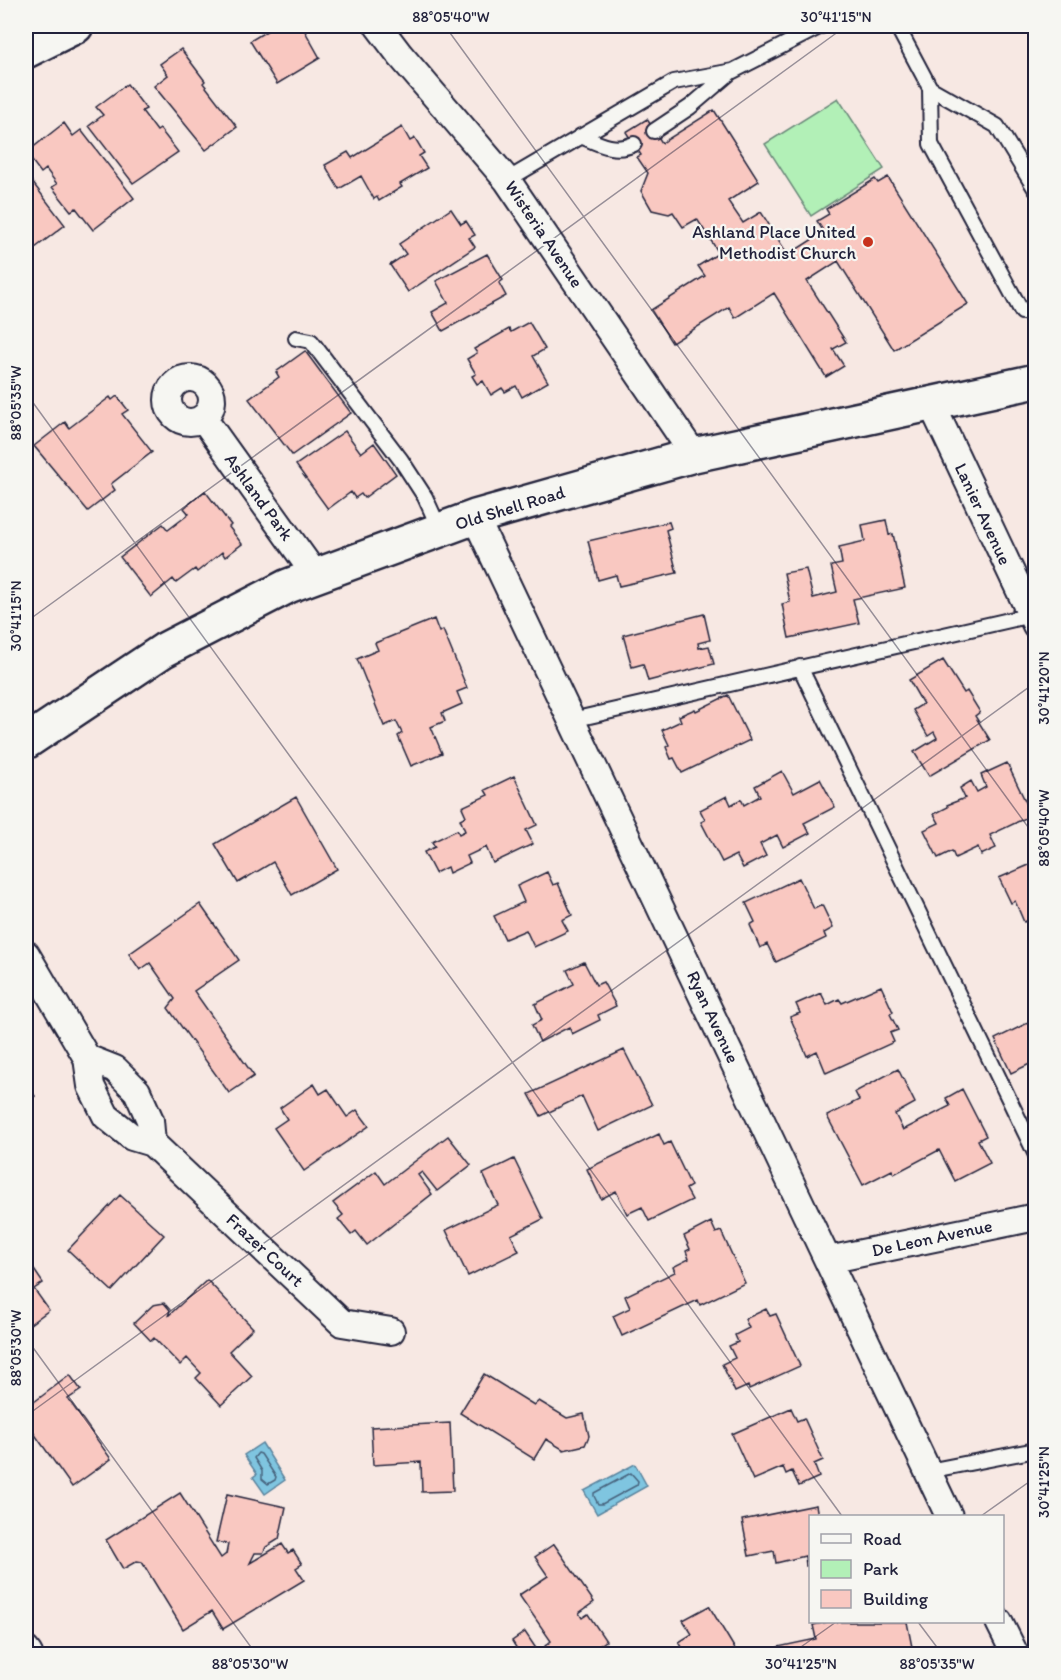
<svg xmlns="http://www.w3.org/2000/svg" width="1061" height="1680" viewBox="0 0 1061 1680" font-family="Itim,sans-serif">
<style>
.green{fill:#b2f0b7;stroke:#6a8979;stroke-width:1.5}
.water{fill:#7fc5e0;stroke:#5a849e;stroke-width:1.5}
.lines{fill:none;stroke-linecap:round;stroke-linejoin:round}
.shore{stroke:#47637d;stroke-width:1.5}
.building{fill:#f9c8c1;stroke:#22223b;stroke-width:1.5}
.service-casing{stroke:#22223b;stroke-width:18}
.minor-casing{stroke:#22223b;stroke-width:30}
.tertiary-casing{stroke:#22223b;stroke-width:38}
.secondary-casing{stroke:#22223b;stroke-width:38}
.service{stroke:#f6f6f2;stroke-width:14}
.minor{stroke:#f6f6f2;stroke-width:26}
.tertiary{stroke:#f6f6f2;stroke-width:33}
.secondary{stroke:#f6f6f2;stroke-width:33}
.ticks{fill:none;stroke:#22223b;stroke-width:1.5;stroke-opacity:0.45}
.poi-dot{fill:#c8321e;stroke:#f6f6f2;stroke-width:2}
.labels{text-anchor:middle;stroke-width:4.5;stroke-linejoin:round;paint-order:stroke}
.poi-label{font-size:18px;fill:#22223b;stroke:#f6f6f2;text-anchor:end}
.street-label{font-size:18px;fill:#22223b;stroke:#f6f6f2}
.neatline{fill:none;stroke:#22223b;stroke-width:2}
.ticks-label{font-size:15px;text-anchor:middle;fill:#22223b}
</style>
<rect width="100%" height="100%" fill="#f7e8e3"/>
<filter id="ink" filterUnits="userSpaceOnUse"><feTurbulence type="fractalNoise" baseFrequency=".0167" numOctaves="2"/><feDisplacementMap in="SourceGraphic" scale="12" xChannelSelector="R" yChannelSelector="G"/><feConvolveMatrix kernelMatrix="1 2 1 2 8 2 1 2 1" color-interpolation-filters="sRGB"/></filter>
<g filter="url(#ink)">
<!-- green -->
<path class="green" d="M838 98 884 169 811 216 765 144Z"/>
<!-- water -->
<path class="water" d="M262 1443 285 1480 265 1494 253 1477 257 1474 244 1455Z
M635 1464 647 1486 597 1514 584 1491Z"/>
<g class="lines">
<!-- shore -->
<path class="shore" d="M258 1453 261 1454 276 1477 275 1480 268 1484 262 1479V1471L254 1458Z
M631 1473 638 1481 637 1485 602 1504H598L594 1496V1493Z"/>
</g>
<!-- building -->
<path class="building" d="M275 26H302L320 58 277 84 250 41Z
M181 49 205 81 203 83 237 127 206 150 154 86 168 75 160 64Z
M127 84 146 109 142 111 157 131 160 129 178 152 133 183 89 126 103 115 96 107Z
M714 110 759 181 728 201 743 223 761 212 788 255 824 232 817 221 829 214 826 209 875 179 878 183 888 177 968 304 894 350 838 261 807 281 846 342 833 349 844 366 826 377 774 293 735 318 729 307 672 343 651 310 705 276 698 266 719 253 697 219 683 227 673 212 669 214 652 210 641 191 648 173 637 157 641 155 626 132 647 119 662 143Z
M64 123 73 136 81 130 134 198 93 230 76 208 71 211 52 187 57 184 46 169 41 173 26 153Z
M402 127 410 141 415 138 424 153 419 156 427 168 400 184 402 187 379 201 377 197 374 199 361 176 339 189 325 165 348 152 352 158Z
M26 174 65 225 31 251 26 245Z
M451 209 461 224 466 221 475 235 469 238 475 247 408 292 390 265 406 254 399 244Z
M487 254 503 280 499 283 506 296 443 331 432 312 448 303 436 281Z
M529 322 545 349 533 356 548 382 522 397 516 386 505 392 502 388 491 395 483 381 477 384 472 376 476 374 467 359 477 353 474 349 509 329 511 332Z
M305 351 351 413 292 455 249 399 279 377 276 372Z
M117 396 128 410 122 414 152 452 111 484 115 490 88 511 34 446 65 422 69 428 110 397 112 400Z
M345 431 361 453 374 443 396 474 364 498 361 494 355 498 351 492 328 509 296 465Z
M205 491 231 525 229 527 242 544 225 557 222 552 197 572 195 569 176 583 173 579 151 597 120 557 163 524 168 530 189 514 184 508Z
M886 520 889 535 893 534 905 588 853 599 859 623 789 638 782 604 790 602 784 573 806 569 813 598 837 592 831 566 842 564 839 547 865 541 862 525Z
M669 522 671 528 666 530 677 573 619 586 616 575 598 580 588 541Z
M704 614 710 640 698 643 699 648 709 646 714 664 648 681 643 664 632 667 623 635Z
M434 619 439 632 443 630 467 688 457 692 462 704 442 713 445 721 431 727 442 753 411 766 398 736 402 733 396 721 384 726 357 659 378 650 375 643Z
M943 660 964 693 967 691 980 712 975 716 990 740 929 776 914 752 937 738 934 732 928 736 913 710 923 704 909 680Z
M728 695 750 740 682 773 674 758 671 759 666 747 669 745 662 730 681 721 679 716 695 709 696 711Z
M1007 763 1032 815 990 835 996 848 981 855 978 847 955 858 952 851 938 858 924 830 939 823 934 814 948 807 947 805 965 798 960 788 971 781 977 792 986 787 981 775Z
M782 771 794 793 820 779 835 807 804 823 810 833 783 847 777 835 760 844 766 856 743 868 736 855 722 862 701 822 705 820 700 810 727 796 731 805 741 799 744 805 760 796 755 786Z
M514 776 537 825 526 830 533 844 493 863 486 847 467 856 470 863 449 873 447 867 435 873 424 852 435 847 432 842 457 830 459 834 465 831 460 819 466 816 462 807 488 795 485 790Z
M296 797 337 869 292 895 273 862 238 883 215 844Z
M1036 862V934L1029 920 1024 922 1015 901 1011 903 999 878Z
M547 872 553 885 558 883 572 915 562 920 568 931 534 947 526 930 505 939 494 916 524 902 517 886Z
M799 878 814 909 822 905 833 928 824 933 826 938 776 962 767 944 760 948 750 925 755 922 746 903Z
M200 904 239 960 194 991 254 1076 229 1093 168 1008 175 999 150 963 140 970 129 954Z
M584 962 596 985 603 982 616 1006 598 1015 600 1020 572 1034 569 1027 540 1042 532 1025 542 1020 535 1004 574 984 567 970Z
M881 986 893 1012 890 1014 898 1030 890 1033 894 1042 826 1073 817 1051 807 1056 790 1017 800 1013 796 1004 821 993 827 1005 839 999 842 1003Z
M1036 1019V1061L1011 1073 995 1039Z
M624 1050 652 1105 598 1131 582 1096 541 1116 529 1094Z
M898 1069 915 1103 895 1114 903 1130 950 1106 946 1098 962 1089 986 1136 978 1140 990 1163 955 1181 939 1150 894 1174 892 1170 863 1185 827 1116 859 1100 855 1092Z
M26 1083 35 1096 26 1103Z
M314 1084 320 1094 328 1089 347 1117 357 1110 369 1126 304 1171 274 1128 287 1119 280 1108Z
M659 1134 664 1145 670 1142 691 1186 686 1189 692 1200 649 1221 642 1207 627 1214 616 1191 601 1199 587 1169Z
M448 1136 471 1165 437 1191 422 1172 418 1175 432 1194 367 1245 356 1231 351 1235 338 1219 343 1215 333 1203 376 1171 385 1184Z
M514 1159 543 1219 511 1235 519 1251 468 1276 446 1230 498 1205 483 1174Z
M120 1195 164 1235 112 1291 68 1250Z
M711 1222 716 1233 721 1231 745 1283 700 1305 698 1300 622 1336 613 1316 630 1308 625 1296 675 1272 673 1267 689 1259 686 1251 690 1249 684 1236Z
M26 1258 43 1283 34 1289 49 1310 26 1327Z
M207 1280 253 1328 229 1351 252 1376 221 1405 196 1378 201 1373 187 1358 180 1365 154 1338 151 1341 134 1323 153 1305 164 1303 170 1310 168 1316Z
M766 1309 770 1316 776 1314 800 1366 749 1389 748 1386 735 1392 722 1364 735 1358 729 1346 738 1342 735 1335 749 1328 745 1319Z
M484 1374 534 1405 539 1401 567 1418 584 1414 589 1436 585 1445 564 1450 546 1439 534 1459 460 1413Z
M70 1375 81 1390 68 1399 111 1459 72 1487 26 1422V1408Z
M791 1408 797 1421 804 1418 823 1460 814 1464 819 1477 799 1486 792 1471 786 1474 783 1467 753 1480 732 1434Z
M450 1423 453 1491 422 1492 421 1462 373 1465 371 1427Z
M180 1493 221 1558 226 1554 228 1544 216 1542 227 1494 286 1507 279 1539 266 1547 263 1553H255L250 1563 282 1544 288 1553 293 1550 302 1564 296 1568 304 1580 223 1629 212 1611 183 1629 142 1562 137 1561 123 1569 106 1540Z
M816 1505 818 1516H810V1565L806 1566 805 1556 776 1563 774 1551 749 1556 742 1520Z
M554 1544 594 1602 579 1613 582 1618 588 1614 606 1641 587 1654H520L512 1641 525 1632 539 1653 547 1648 545 1646 551 1641 519 1595 548 1576 535 1557Z
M709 1606 738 1654H686L679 1642 692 1634 683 1620Z
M828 1622H907L913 1652 902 1654H780L778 1647 816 1639 813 1625Z"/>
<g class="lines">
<defs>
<path id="service" d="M897 26 930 88 931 144 1022 312 1036 310
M930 88 997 126 1036 190
M654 131 690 107 731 72
M581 136C599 144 615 153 634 144
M507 180 674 82 733 71 821 26
M296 338 311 341 401 460 425 497 440 530
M800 667 1036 1155
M572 720 1036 614
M928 1471 1036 1450"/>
<path id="minor" d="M378 26 400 55 507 180 694 455
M168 400a22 22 0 1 1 44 0a22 22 0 1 1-44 0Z
M931 403 1036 625
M203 418 316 576
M475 517 949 1516
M26 954 87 1058 91 1086 106 1116 132 1137 152 1143 342 1323 391 1331
M87 1058 115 1069 137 1091 150 1120 152 1143
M828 1260 1036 1217
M999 1622 1015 1654
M26 1650 29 1654"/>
<path id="tertiary" d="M26 742 164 650 288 586 475 517 694 455 1036 381"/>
<path id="secondary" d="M26 51 76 26"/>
</defs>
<!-- service casing -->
<use href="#service" class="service-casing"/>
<!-- minor casing -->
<use href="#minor" class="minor-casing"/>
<!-- tertiary casing -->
<use href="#tertiary" class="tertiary-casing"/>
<!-- secondary casing -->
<use href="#secondary" class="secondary-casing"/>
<!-- service -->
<use href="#service" class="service"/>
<!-- minor -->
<use href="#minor" class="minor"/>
<!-- tertiary -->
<use href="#tertiary" class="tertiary"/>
<!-- secondary -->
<use href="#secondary" class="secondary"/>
</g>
</g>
<!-- ticks -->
<path class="ticks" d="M445 26 1036 838M26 393 842 1516M26 622 846 26M26 1338 256 1654M26 1416 1036 682M981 1516 1036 1477M918 1622 942 1654M791 1654 836 1622"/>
<!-- markers -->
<circle class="poi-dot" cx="868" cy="242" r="6"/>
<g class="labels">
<!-- poi labels -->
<g class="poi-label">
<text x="856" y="238">Ashland Place United<tspan x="856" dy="21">Methodist Church</tspan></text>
</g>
<!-- street labels -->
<g class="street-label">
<text transform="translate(544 234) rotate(56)" y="6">Wisteria Avenue</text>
<text transform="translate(259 497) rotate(54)" y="6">Ashland Park</text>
<text transform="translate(510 508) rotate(-17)" y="6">Old Shell Road</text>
<text transform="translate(983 514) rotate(65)" y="6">Lanier Avenue</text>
<text transform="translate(713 1017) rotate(65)" y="6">Ryan Avenue</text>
<text transform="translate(932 1238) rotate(-12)" y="6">De Leon Avenue</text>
<text transform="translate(265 1250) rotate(43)" y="6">Frazer Court</text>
</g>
</g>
<!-- margin -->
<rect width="1061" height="1680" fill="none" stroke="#f6f6f2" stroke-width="66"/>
<!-- legend -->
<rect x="809" y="1515" width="195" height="108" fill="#f6f6f2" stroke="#a1a1a9" stroke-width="1.5"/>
<rect x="821" y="1534" width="30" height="9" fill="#f6f6f2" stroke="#a1a1a9" stroke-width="1.5"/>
<text x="863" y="1545" font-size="18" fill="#22223b">Road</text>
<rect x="821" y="1560" width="30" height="18" fill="#b2f0b7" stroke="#a1a1a9" stroke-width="1.5"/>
<text x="863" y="1575" font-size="18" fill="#22223b">Park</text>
<rect x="821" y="1590" width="30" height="18" fill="#f9c8c1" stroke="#a1a1a9" stroke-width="1.5"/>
<text x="863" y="1605" font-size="18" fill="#22223b">Building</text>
<rect x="33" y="33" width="995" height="1614" class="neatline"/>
<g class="ticks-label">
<text x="451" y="22">88°05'40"W</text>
<text x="836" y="22">30°41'15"N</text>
<text transform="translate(16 403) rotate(-90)" y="5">88°05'35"W</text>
<text transform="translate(16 616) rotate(-90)" y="5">30°41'15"N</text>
<text transform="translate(1044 688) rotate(-90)" y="5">30°41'20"N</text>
<text transform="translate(1044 828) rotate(-90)" y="5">88°05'40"W</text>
<text transform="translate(16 1348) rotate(-90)" y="5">88°05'30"W</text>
<text transform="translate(1044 1482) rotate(-90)" y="5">30°41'25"N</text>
<text x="250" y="1669">88°05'30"W</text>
<text x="801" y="1669">30°41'25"N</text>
<text x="937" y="1669">88°05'35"W</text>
</g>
</svg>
